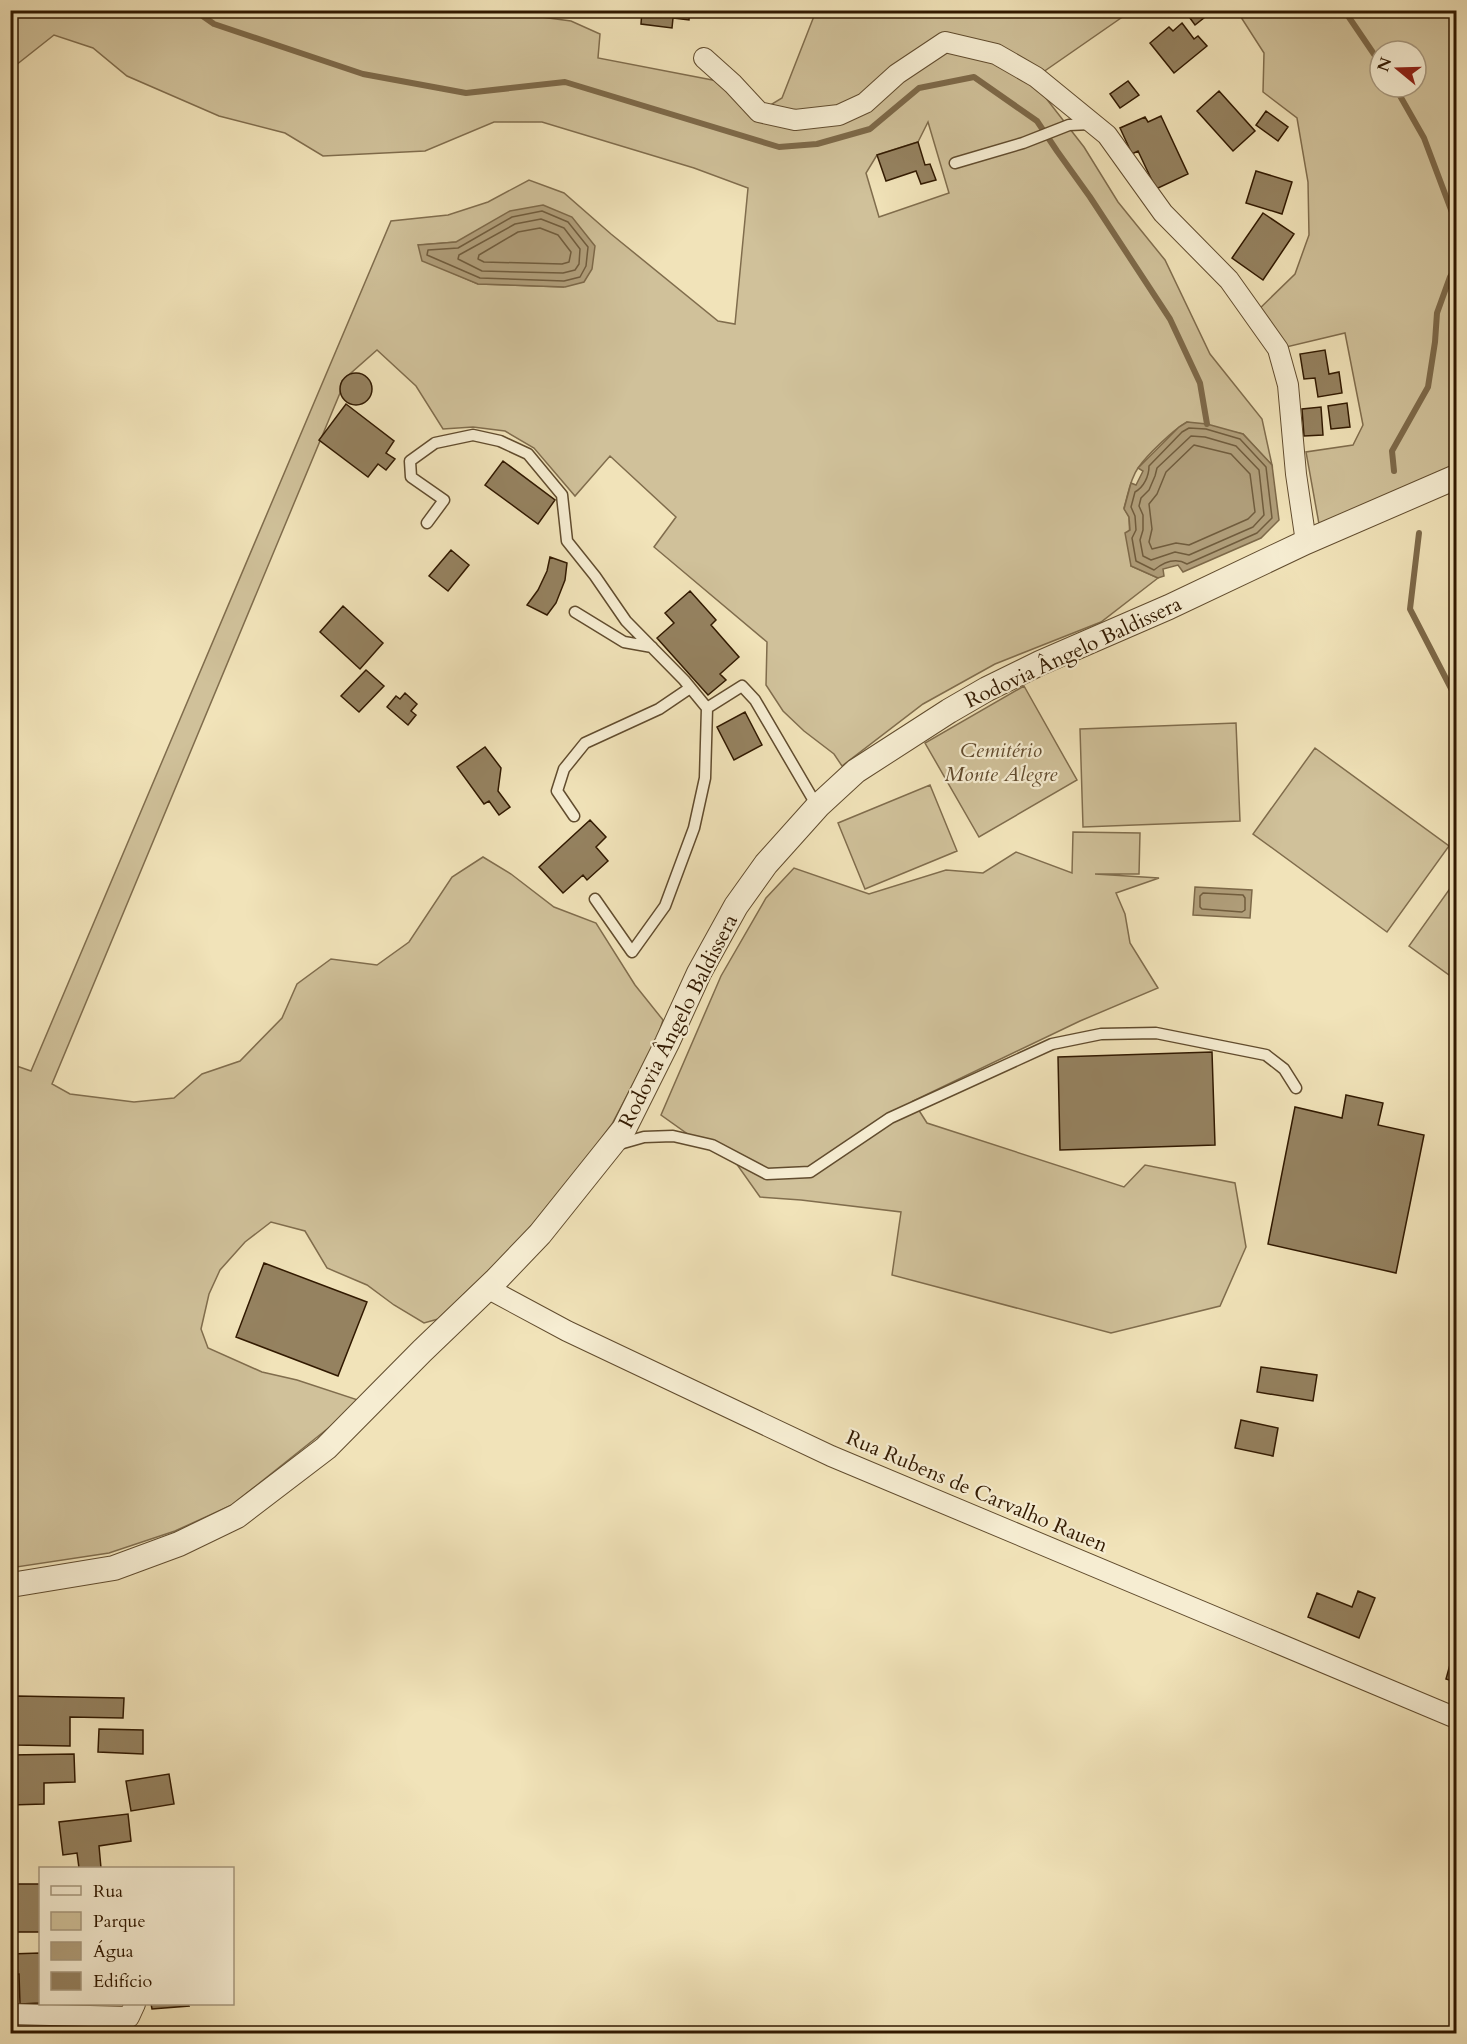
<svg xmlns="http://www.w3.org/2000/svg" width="1467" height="2044" viewBox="0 0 1467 2044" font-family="Cardo,serif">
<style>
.green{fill:#d0c19a;stroke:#806d4d;stroke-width:1.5;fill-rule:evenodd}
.water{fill:#b09e7a;stroke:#7d6949;stroke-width:1.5}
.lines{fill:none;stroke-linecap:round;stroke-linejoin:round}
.shore{stroke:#705c3d;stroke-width:1.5}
.stream{stroke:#7d6949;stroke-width:6}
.building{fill:#958260;stroke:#311900;stroke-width:1.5}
.service-casing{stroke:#614c2e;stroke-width:13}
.minor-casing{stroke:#614c2e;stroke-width:22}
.tertiary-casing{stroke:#614c2e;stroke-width:26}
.service{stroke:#f6edd2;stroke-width:10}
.minor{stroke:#f6edd2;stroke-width:20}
.tertiary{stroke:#f6edd2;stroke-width:24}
.labels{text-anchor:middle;stroke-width:4.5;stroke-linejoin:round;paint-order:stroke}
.street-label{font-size:21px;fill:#311900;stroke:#f6edd2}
.park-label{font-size:21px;font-style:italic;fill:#614b2e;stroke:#f6edd2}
</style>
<rect width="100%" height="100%" fill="#f1e3b9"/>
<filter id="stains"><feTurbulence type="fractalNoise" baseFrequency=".00333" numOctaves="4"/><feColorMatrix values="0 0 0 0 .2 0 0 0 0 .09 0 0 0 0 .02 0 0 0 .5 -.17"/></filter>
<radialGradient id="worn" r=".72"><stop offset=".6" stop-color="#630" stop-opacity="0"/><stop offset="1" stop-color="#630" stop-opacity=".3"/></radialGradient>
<!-- green -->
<path class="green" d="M507 10 526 15 571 21 600 34 598 58 733 84 759 112 782 98 816 11H1131L1036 77 1038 88 1084 147 1118 202 1165 260 1210 354 1262 419 1272 465 1243 434 1187 422C1173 430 1147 455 1138 468 1130 479 1128 495 1124 508L1129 517 1131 566 1158 578 1101 622 995 664 923 704 842 766 834 754 804 731 783 711 766 685 767 642 654 547 676 517 610 456 575 496 534 448 505 431 473 427 443 429 416 386 377 350 342 381 340 393 52 1084 70 1094 134 1102 174 1098 202 1074 240 1061 282 1018 297 984 331 959 377 965 409 942 452 877 483 857 511 874 554 907 596 923 635 985 663 1020 658 1036 612 1124 591 1152 519 1241 438 1319 424 1323 394 1305 367 1285 327 1268 305 1231 271 1222 245 1242 220 1270 209 1294 201 1329 208 1348 262 1372 297 1380 358 1400 346 1414 232 1505 175 1531 109 1553 10 1568 11 1064 31 1071 391 221 448 215 488 202 529 180 564 193 611 234 718 321 735 324 748 188 694 168 542 122H494L425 151 323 156 285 133 219 116 127 76 93 48 54 35 11 69V11ZM928 122 949 193 879 217 866 173 877 155 918 142ZM456 242 564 287 478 284 453 273 419 245Z
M1237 11H1456V465L1319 524 1306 452 1353 445 1363 425 1345 333 1278 349 1254 314 1295 274 1309 235 1308 182 1297 118 1263 92 1264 53ZM1380 51H1416V87H1380Z
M1024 686 1077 780 979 837 925 743Z
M1236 723 1240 821 1083 827 1080 729Z
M1315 748 1449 846 1387 932 1253 834Z
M930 785 957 851 865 889 838 823Z
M1073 832 1140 833 1139 874H1095L1159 878 1116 893 1125 914 1130 943 1158 988 1080 1021 913 1101 927 1123 1124 1187 1145 1165 1235 1183 1246 1247 1220 1306 1111 1333 892 1275 901 1212 801 1200 760 1197 736 1163 706 1147 661 1115 721 976 766 898 794 868 869 894 946 870 983 873 1016 852 1072 873Z
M1456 880V980L1409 946Z"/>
<!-- water -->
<path class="water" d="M543 205 572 217 595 246 592 269 584 282 565 287 478 284 422 261 418 245 456 242 510 211Z
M1187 422 1207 424 1243 434 1272 465 1279 520 1261 538 1183 572 1178 565 1163 569 1164 576 1158 578 1131 566 1125 533 1130 530 1129 517 1124 509 1131 483 1136 485 1143 471 1138 468 1179 427Z
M1195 887 1252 890 1250 918 1193 915Z"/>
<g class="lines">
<!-- shore -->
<path class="shore" d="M542 211 568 222 588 247 586 266 580 277 564 281 480 278 427 255 428 250 458 248 512 217Z
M541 219 564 228 580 249 579 264 575 270 563 273 482 271 458 259 459 255 515 224Z
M540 228 558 235 571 252 569 262 562 264 484 262 478 259 479 255 518 232Z
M1189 428 1206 429 1240 439 1266 467 1272 518 1257 533 1187 564C1175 557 1164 562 1154 570L1136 561 1132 538 1136 530 1135 516 1131 507 1135 492C1144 487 1149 476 1149 466L1182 432Z
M1191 436 1205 437 1236 446 1259 470 1264 515 1253 527 1189 555 1175 552 1151 560 1143 556 1140 540 1143 530V515L1139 506 1141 498 1149 490 1155 476 1157 468Z
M1194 445 1231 454 1250 474 1255 512 1248 519 1189 545 1176 543 1152 549 1149 542 1152 529 1149 504 1157 494 1166 472Z
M1203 893 1243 895 1245 898V910L1242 912 1202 909 1200 907V896Z"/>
<!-- stream -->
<path class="stream" d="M194 10 214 24 363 74 466 93 565 82 779 147 817 144 870 129 919 88 974 77 1037 121 1057 151 1090 197 1170 319 1200 383 1207 424
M1344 10 1380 63
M1395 87 1424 138 1456 223
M1394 471 1392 451 1428 387 1435 342 1437 313 1450 277 1456 267
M1419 533 1410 609 1456 698"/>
</g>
<!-- building -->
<path class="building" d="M642 10H690L689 20 673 18 672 28 641 24Z
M1184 10H1214L1195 25Z
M1182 23 1194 39 1198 36 1207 46 1174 73 1150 43 1169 27 1173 31Z
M1128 81 1139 95 1120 108 1110 94Z
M1219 91 1255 131 1233 151 1197 111Z
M1266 111 1288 127 1278 141 1256 125Z
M1161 116 1188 174 1156 189 1138 151 1132 154 1120 128 1145 117 1148 122Z
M918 142 925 165 930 164 936 180 921 184 916 171 886 181 877 155Z
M1256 171 1292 182 1282 214 1246 203Z
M1263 213 1294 234 1263 280 1232 258Z
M1325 350 1329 374 1339 372 1342 393 1318 397 1315 378 1304 379 1300 354Z
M340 389a16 16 0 1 1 32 0a16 16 0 1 1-32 0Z
M1347 403 1350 427 1331 429 1328 406Z
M346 404 394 441 386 453 395 459 386 470 378 464 368 477 319 440Z
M1321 407 1323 435 1304 436 1302 409Z
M503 461 555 500 538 524 485 485Z
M451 550 469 565 448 591 429 576Z
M550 557 567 563 565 580 556 603 547 615 527 605 538 590 547 571Z
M690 591 716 620 711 625 739 657 720 674 726 680 708 695 657 638 674 623 665 613Z
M343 606 383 643 360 669 320 632Z
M366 670 384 686 359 712 341 696Z
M405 693 417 704 411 711 416 715 408 725 387 707 396 696 400 699Z
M745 712 762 745 734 760 717 727Z
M485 747 501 768 498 791 510 807 499 815 489 801 484 804 457 767Z
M590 820 606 837 596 847 608 861 587 880 583 875 563 893 539 867Z
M1212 1052 1215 1145 1060 1150 1058 1057Z
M1346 1095 1383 1103 1378 1125 1424 1135 1396 1273 1268 1244 1295 1107 1342 1118Z
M264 1263 367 1302 338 1376 236 1337Z
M1261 1367 1317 1375 1313 1401 1257 1392Z
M1241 1420 1278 1428 1273 1456 1235 1448Z
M1358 1591 1375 1598 1359 1638 1308 1617 1317 1593 1352 1607Z
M1456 1643V1682L1446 1679Z
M16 1696 124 1698 123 1718 70 1717V1746L15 1745Z
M99 1729 143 1730V1754L98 1752Z
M74 1754 75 1782 44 1783V1804L10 1805V1755Z
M169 1774 174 1804 131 1811 126 1781Z
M128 1814 131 1841 99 1846 101 1868H79L77 1853 63 1855 59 1822Z
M10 1884H40V1932H10Z
M40 1953V2003L20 2004 19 1974 10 1975V1954Z
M151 2004H188L189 2006 152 2009Z"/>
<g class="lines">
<defs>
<path id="service" d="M955 163 1023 143 1069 125 1091 124
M427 523 444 500 411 477 410 461 435 443 473 435 500 441 528 454 562 495 567 541 595 576 626 621 684 680 707 708 742 686 755 700 817 806
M575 612 624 642 652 647
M574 816 557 791 564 769 585 743 659 709 690 688
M595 899 632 952 665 906 694 828 705 778 707 708
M616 1145 644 1137 673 1136 712 1145 767 1174 810 1172 890 1118 1052 1044 1101 1034 1156 1033 1266 1055 1284 1069 1296 1088"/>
<path id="minor" d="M704 58 733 84 759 112 795 120 839 115 865 103 897 74 945 42 996 54 1036 77 1107 135 1163 213 1229 280 1278 349 1288 385 1296 474 1306 542
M487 1288 567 1331 831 1456 1456 1718
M10 2014 129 2017 135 2004"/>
<path id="tertiary" d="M10 1583 17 1584 114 1568 179 1544 237 1516 326 1448 422 1351 495 1281 540 1234 624 1129 667 1043 699 973 736 906 766 864 818 806 856 771 949 711 987 689 1040 663 1169 607 1306 542 1456 477"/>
</defs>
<!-- service casing -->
<use href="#service" class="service-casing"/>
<!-- minor casing -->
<use href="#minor" class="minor-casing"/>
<!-- tertiary casing -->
<use href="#tertiary" class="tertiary-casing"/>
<!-- service -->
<use href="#service" class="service"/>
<!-- minor -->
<use href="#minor" class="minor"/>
<!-- tertiary -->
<use href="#tertiary" class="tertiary"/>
</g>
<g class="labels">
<!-- street labels -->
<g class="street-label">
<text transform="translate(1073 652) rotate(-25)" y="7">Rodovia Ângelo Baldissera</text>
<text transform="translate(678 1021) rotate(-63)" y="7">Rodovia Ângelo Baldissera</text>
<text transform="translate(977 1491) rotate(23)" y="7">Rua Rubens de Carvalho Rauen</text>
</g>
<!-- park labels -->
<g class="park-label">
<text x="1001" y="757">Cemitério<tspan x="1001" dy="24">Monte Alegre</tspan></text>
</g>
</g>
<!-- margin -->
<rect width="1467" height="2044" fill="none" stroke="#f1e3b9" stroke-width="36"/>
<rect x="12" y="12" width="1443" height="2020" fill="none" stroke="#311900" stroke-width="3"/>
<rect x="18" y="18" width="1431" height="2008" fill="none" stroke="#311900" stroke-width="1.5"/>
<!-- legend -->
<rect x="39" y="1867" width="195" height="138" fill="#f6edd2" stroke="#a7987e" stroke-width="1.5"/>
<rect x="51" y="1886" width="30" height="9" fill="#f6edd2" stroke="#a7987e" stroke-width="1.5"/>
<text x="93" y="1897" font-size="18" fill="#311900">Rua</text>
<rect x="51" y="1912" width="30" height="18" fill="#d0c19a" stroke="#a7987e" stroke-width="1.5"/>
<text x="93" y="1927" font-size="18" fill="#311900">Parque</text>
<rect x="51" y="1942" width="30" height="18" fill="#b09e7a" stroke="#a7987e" stroke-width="1.5"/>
<text x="93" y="1957" font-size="18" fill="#311900">Água</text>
<rect x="51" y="1972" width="30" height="18" fill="#958260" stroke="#a7987e" stroke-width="1.5"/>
<text x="93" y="1987" font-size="18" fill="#311900">Edifício</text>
<!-- north arrow -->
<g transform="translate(1398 69) rotate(289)"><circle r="28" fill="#f6edd2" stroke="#a7987e" stroke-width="1.5"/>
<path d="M0-4.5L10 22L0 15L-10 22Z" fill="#8f2418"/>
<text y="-9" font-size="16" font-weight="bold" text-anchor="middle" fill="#311900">N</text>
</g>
<rect width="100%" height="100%" filter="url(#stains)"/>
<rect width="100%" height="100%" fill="url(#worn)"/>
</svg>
